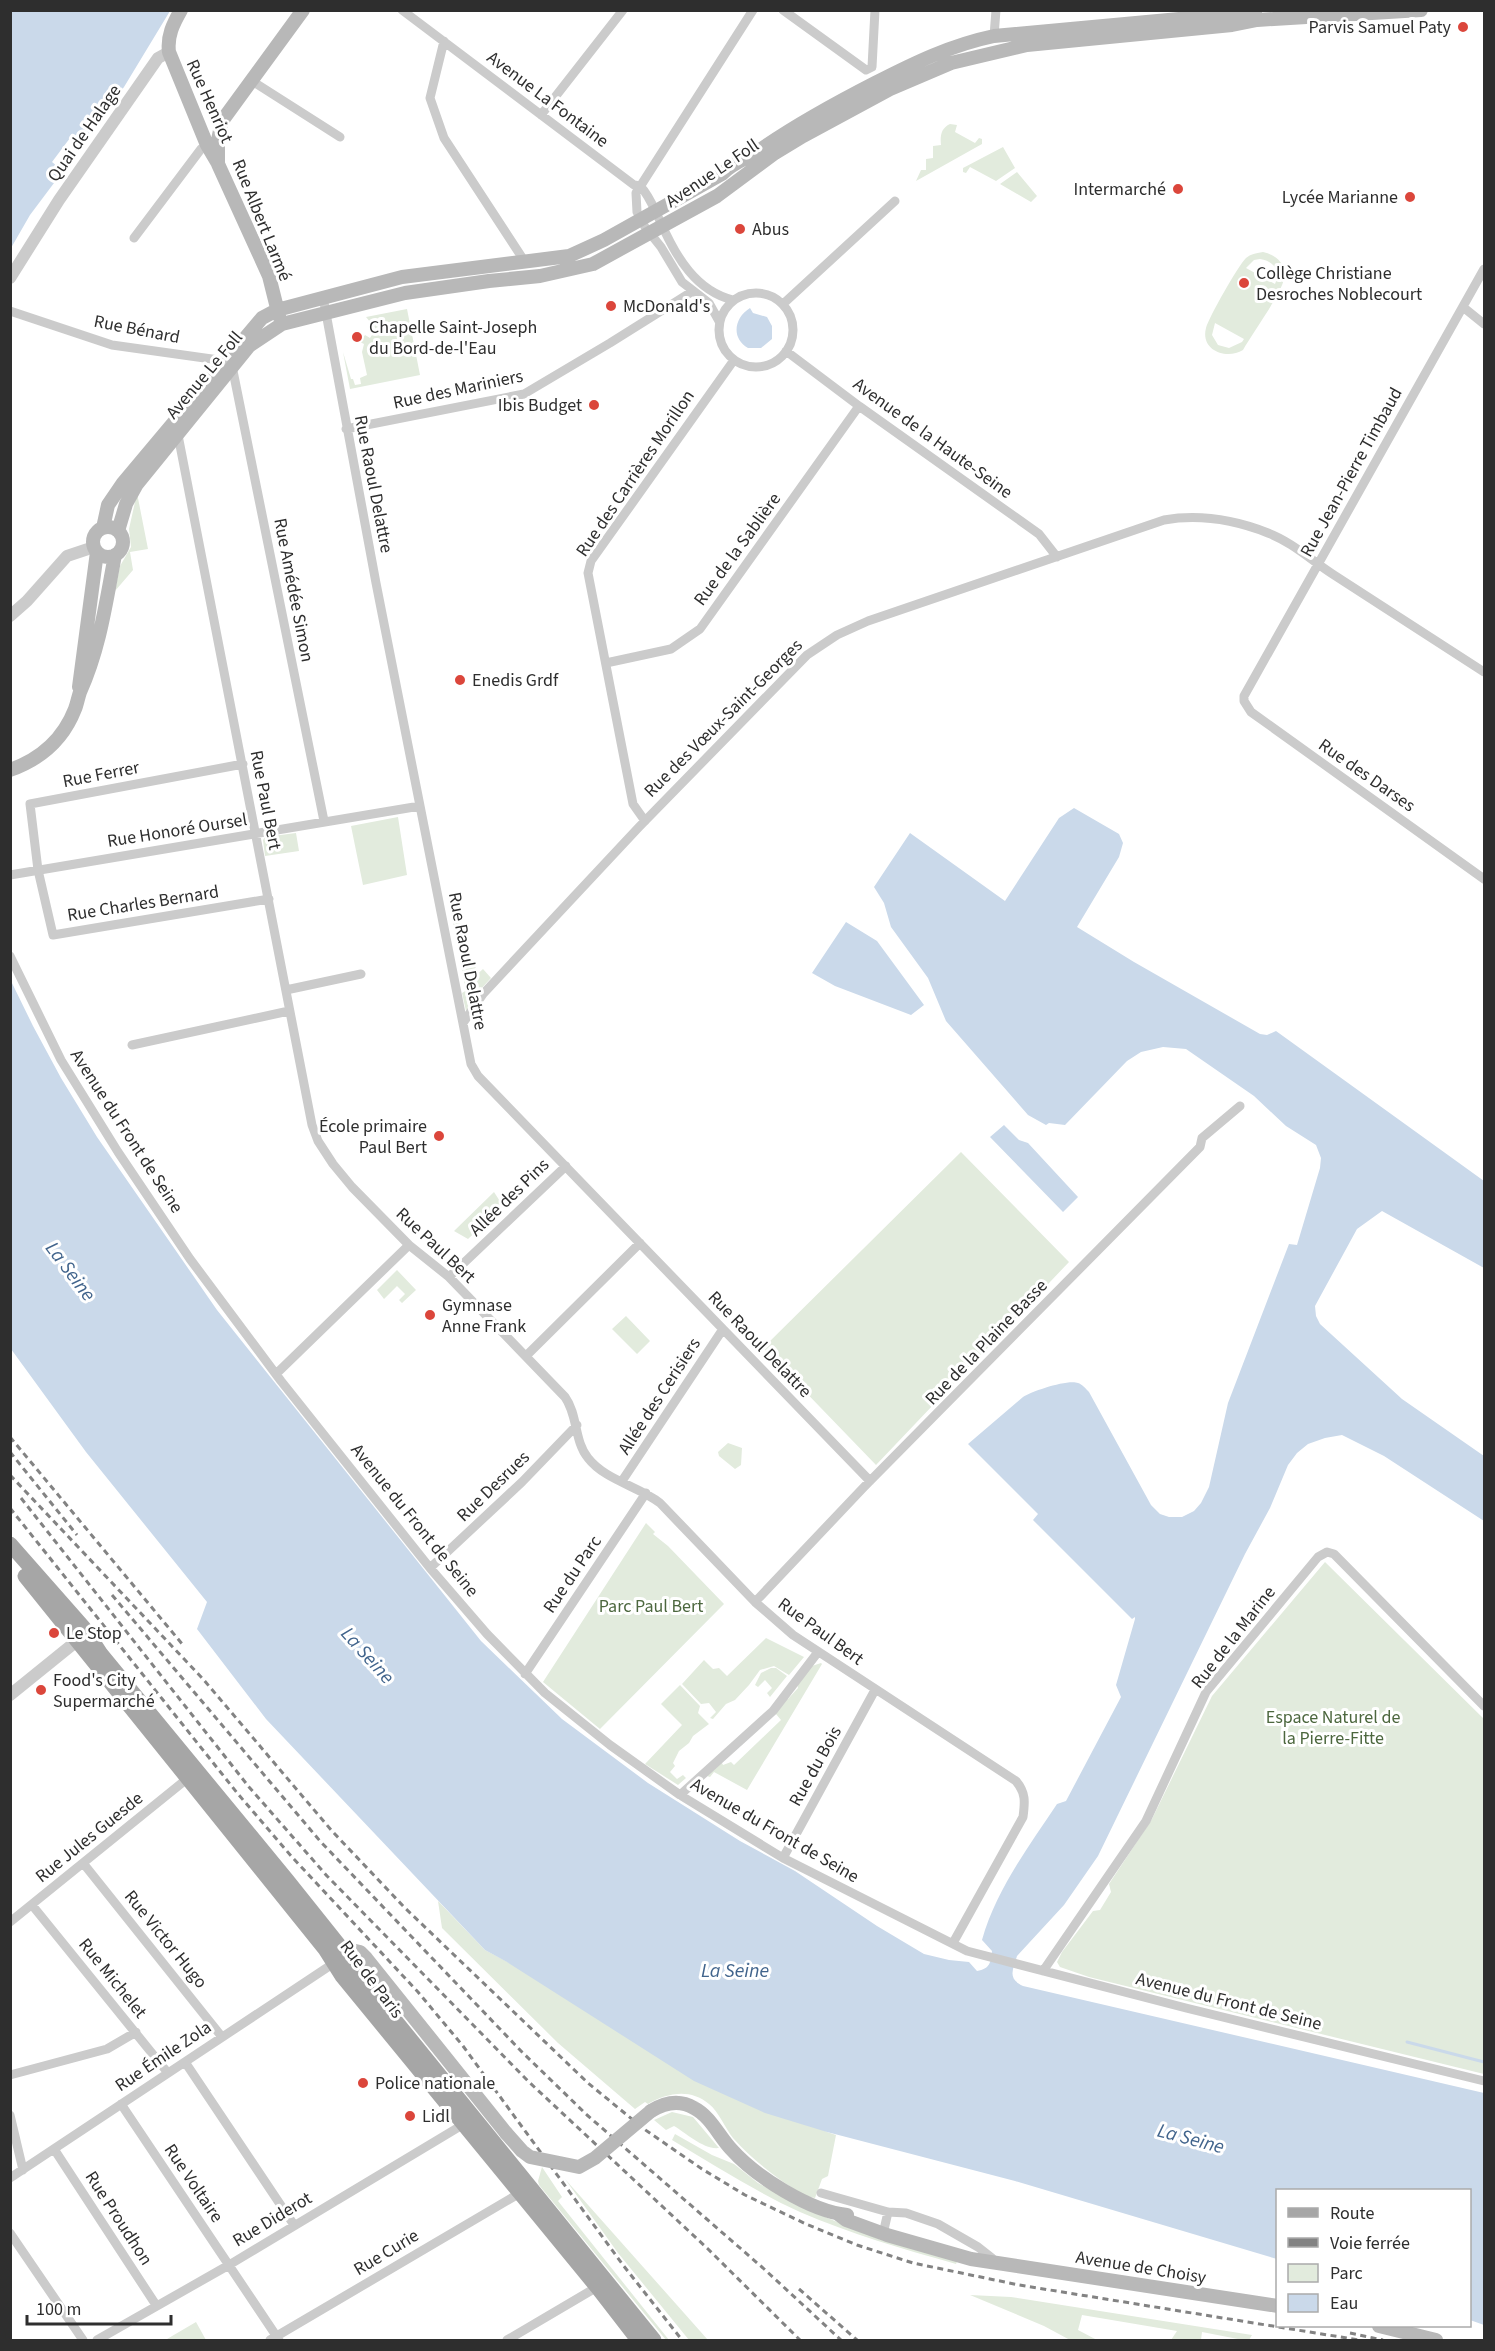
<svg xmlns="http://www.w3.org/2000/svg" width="1495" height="2351" viewBox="0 0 1495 2351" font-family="'Source Sans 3',sans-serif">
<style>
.green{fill:#e2ebdd;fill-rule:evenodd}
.water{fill:#cad9ea}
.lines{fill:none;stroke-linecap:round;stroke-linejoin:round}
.stream{stroke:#cad9ea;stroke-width:3}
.minor{stroke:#cbcbcb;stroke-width:9}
.tertiary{stroke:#cbcbcb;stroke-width:12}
.secondary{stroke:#b8b8b8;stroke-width:14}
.primary{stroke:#a6a6a6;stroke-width:15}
.rail{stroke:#838383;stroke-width:3;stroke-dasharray:6 4.5;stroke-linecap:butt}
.secondary-bridge{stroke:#b8b8b8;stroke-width:14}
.poi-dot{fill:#db463b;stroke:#fff;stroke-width:2}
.labels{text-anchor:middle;stroke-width:6;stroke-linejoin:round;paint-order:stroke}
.poi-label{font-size:18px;fill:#2e2e2e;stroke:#fff;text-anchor:start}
.street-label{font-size:18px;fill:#2e2e2e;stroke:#fff}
.park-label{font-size:18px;fill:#4c673e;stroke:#fff}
.water-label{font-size:20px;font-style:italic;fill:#41648c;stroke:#fff}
</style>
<rect width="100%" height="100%" fill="#fff"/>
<!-- green -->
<path class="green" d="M950 124 957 125 955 132 975 143 979 138 982 139V144L916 181 921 170H926V159L933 158V146L941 145C940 136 941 128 950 124Z
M1003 147 1015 168 996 181 970 167 966 173 963 172V168Z
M1017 172 1037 196 1031 202 1000 184Z
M1263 252C1276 255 1287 264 1284 279 1281 294 1252 334 1243 350 1227 360 1200 351 1206 328 1209 317 1238 266 1246 258 1251 254 1256 253 1263 252ZM1260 259C1274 261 1281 271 1275 284L1246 268 1254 260ZM1215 323 1244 339 1242 342 1229 348 1218 345 1212 335Z
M407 309 420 375 350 389 343 352 351 379H353L355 385 361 384 360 378 367 375 362 352 364 344 360 342 365 335 370 338 376 329 366 317Z
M137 493 148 549 130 552 133 570 115 591 120 566 131 547 129 529Z
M398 817 407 875 363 885 351 826Z
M296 833 299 851 265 856 263 840 265 837Z
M452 917 458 920 462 925 461 939 463 952 477 965 465 986Z
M483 969 491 978 480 990 468 1011H466L462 993 467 990 472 979Z
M961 1152 1069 1262 876 1465 763 1348Z
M494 1192 503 1206 468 1239 454 1231Z
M397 1270 416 1290 402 1303 399 1300 405 1294 397 1286 384 1299 377 1290Z
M626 1316 650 1341 637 1354 612 1329Z
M728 1443 742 1448 741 1465 735 1469 719 1456 718 1452Z
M646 1523 655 1532 653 1534 668 1546 724 1604 600 1729 543 1682Z
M1325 1562 1484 1719V2074L1089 1977 1060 1967 1057 1962 1062 1952 1093 1911 1100 1910 1111 1892 1109 1884 1152 1819 1212 1696Z
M766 1638 804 1657 789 1675 774 1666 760 1670 749 1685 735 1700 726 1704 713 1719 710 1718 716 1712 709 1703 701 1704 682 1684 704 1660 713 1669 719 1668 727 1676Z
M821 1663 822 1664 747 1790 714 1772 710 1777 707 1776 721 1761 723 1765 731 1762 734 1765 781 1720 776 1714 784 1698 788 1699 798 1688 797 1684 812 1666Z
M771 1668H776L787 1676 770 1697 767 1693 772 1688 765 1680 758 1687 755 1685 761 1673Z
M680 1685 700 1706 698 1713 709 1724 693 1736 689 1743 679 1751 673 1763 675 1766 670 1772 677 1779 683 1775 686 1778 678 1785 645 1764 682 1725 661 1704Z
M438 1901 485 1950 827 2132 836 2135 828 2176 822 2179 815 2198C802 2196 793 2188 782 2181 764 2168 748 2155 733 2138 725 2128 719 2112 709 2104 690 2088 667 2093 648 2104L645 2102 635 2109 558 2043 442 1928Z
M672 2112 693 2117 719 2148C704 2150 686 2133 674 2126L666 2130 654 2120Z
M675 2134 712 2155 734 2164 758 2183 801 2207 881 2240 958 2259 956 2264C903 2249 851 2234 800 2212 756 2192 714 2165 672 2140Z
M542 2167 562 2197 558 2201 669 2340H666L539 2185 538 2181Z
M565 2179 708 2340H689L618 2253Z
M970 2295 1011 2297 1252 2335 1249 2340H1243L1202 2332 1201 2340H1171L1177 2331 1082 2315 1078 2330 1097 2340H1070L1044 2326Z
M196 2322 206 2340H168L167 2339Z"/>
<!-- water -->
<path class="water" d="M11 10 170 11 124 87 80 146 70 138 52 162 63 171 30 215 11 248Z
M750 308 753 313 767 317 772 326V339L761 348H748C731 338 734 318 750 308Z
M1074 808 1119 834 1123 843 1119 857 1077 927 1134 962 1260 1034 1267 1035 1276 1031 1484 1181V1268L1382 1211 1357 1229 1315 1306 1316 1316 1320 1324 1402 1399 1484 1456V1521L1384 1456 1342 1435 1325 1438 1308 1444 1297 1453 1288 1465 1270 1508 1245 1554 1098 1856 1064 1905 1017 1956C1014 1968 1006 1978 1023 1986L1484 2093V2325L1470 2320V2190H1278L1277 2259 1015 2181 827 2132 765 2113 694 2081 507 1962 485 1950 266 1719 197 1629 207 1602 86 1452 11 1349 10 979 33 1026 61 1078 97 1137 217 1310 481 1641 562 1719 648 1783 740 1841 795 1871 877 1926 924 1954 949 1960 969 1962 977 1971C990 1969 991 1962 992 1951L982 1940C996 1890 1029 1846 1057 1804L1066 1801 1121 1697 1116 1685 1135 1619V1617L1132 1619 1033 1520 1038 1514 968 1444 1023 1397C1032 1391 1068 1379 1078 1383 1082 1384 1086 1389 1089 1392L1151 1505 1160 1514 1169 1517H1182L1194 1511 1201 1503 1209 1487 1228 1403 1289 1244 1297 1245 1320 1168 1321 1158 1316 1145 1286 1126 1254 1096 1186 1049 1163 1047 1141 1052 1127 1061 1065 1125 1049 1123 1046 1125 1028 1115 946 1021 928 978 891 927 884 903 874 887 910 833 1005 901 1059 818Z
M846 922 877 941 924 1005 911 1015 835 986 812 973Z
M1004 1125 1019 1140 1028 1143 1078 1197 1063 1212 990 1137Z"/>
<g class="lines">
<!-- stream -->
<path class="stream" d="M1407 2042 1484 2062"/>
<!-- minor -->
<path class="minor" d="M402 10 634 185 640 186C650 196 655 211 661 223 676 257 696 291 733 300
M783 10 866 70 872 67 875 10
M994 36 996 10
M444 41 430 98 444 138 525 262
M252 81 340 137
M541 115 623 10
M134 238 201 149 212 143
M1484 269 1244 696V701L1251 712 1484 879
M719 330a37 37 0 1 1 74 0a37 37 0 1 1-74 0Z
M323 297 376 583 471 1064 478 1076 870 1481
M783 304 895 201
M1463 307 1484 324
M10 311 112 345 226 361
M719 321 709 303 682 282 661 247 645 227 637 212 636 193 753 10
M786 351 859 406 1039 534 1057 557
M232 366 324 821
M346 429 524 394 610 343 693 291
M178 435 312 1125 318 1141 333 1164 352 1187 409 1245 449 1277 565 1397C578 1415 574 1441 588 1458 605 1480 638 1486 660 1503L755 1602 793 1635 1016 1781C1026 1793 1025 1802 1023 1817L953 1943
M606 663 671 649 700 629 859 406
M243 764 30 804 38 870 53 935 269 899
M645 821 633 804 588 573 591 561 601 547 734 360
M10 875 420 806
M10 956 61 1060 118 1152 190 1259 281 1381 430 1568 487 1634 545 1693 610 1745 680 1795 783 1858 967 1951 1186 2008 1484 2081
M286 990 361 974
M463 1023 483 994 510 965 639 827 807 655 837 635 868 621 1164 520C1199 514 1235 520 1268 533 1292 542 1312 561 1334 575 1384 607 1434 640 1484 672
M132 1045 289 1011
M449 1277 566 1166
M527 1355 640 1243
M276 1374 409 1245
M622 1481 723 1329
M430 1568 522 1482 577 1425
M755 1602 864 1487 1200 1147 1202 1138 1240 1106
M525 1674 646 1493
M680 1795 773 1711 818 1652
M783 1858 875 1690
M83 1863 222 2037
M32 1905 168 2073
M10 1922 188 1778
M1043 1971 1146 1821 1206 1692 1318 1557 1327 1552 1334 1554 1484 1706
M185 2062 294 2225
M10 2075 107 2049 136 2032
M121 2104 279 2340
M10 2115 23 2170
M54 2149 156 2305
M10 2178 334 1963
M821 2193 888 2212 906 2213 938 2224 978 2247 992 2258
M10 2233 83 2340
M883 2234 888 2212
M97 2340 229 2265 464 2124
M270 2340 520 2193
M507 2340 597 2287"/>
<!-- tertiary -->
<path class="tertiary" d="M10 278 59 200 158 58 169 52
M10 616 27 601 67 556 94 547
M10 1695 78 1640 81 1633"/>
<!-- secondary -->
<path class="secondary" d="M181 10C173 24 167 36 169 52L207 145 217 162
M279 316 269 276 218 164V140L222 121 303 10
M235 350 262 318 277 310 402 277 569 256 604 240 722 174C732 163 748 158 760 150 797 124 836 103 875 83 914 63 951 45 994 36L1255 12
M93 542a15 15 0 1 1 30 0a15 15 0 1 1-30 0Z
M103 528 108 505 123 483 217 371
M118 531 126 504 137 484 249 346 282 324 405 293 489 281 540 276 593 264 717 196 775 153 803 136 890 89 951 63 1027 45 1232 25 1257 20 1421 10
M79 687 97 552
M10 770C41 759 63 740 75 709 77 704 78 698 80 692 100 648 106 602 115 555
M338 1960 351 1950 360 1952 366 1958 506 2133
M651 2111C664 2103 679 2099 694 2108 710 2116 719 2136 731 2149 756 2177 810 2211 847 2215
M838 2214 846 2220 887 2235 971 2259 1278 2306
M1379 2326 1436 2340"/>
<!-- primary -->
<path class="primary" d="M10 1544 84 1628 101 1654 287 1880 346 1954 360 1977 654 2340
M25 1576 325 1949 342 1976 597 2287 638 2340"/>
<!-- rail -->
<path class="rail" d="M10 1437 183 1645
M10 1452 77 1535
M10 1475 203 1679 332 1831 405 1908 588 2083 644 2129 702 2169 745 2195 806 2224 857 2245 913 2263 1019 2285 1359 2340
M21 1498 249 1787 327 1876 529 2082 708 2249 800 2340
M10 1508 238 1794 292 1857 418 1992 463 2046 623 2265 682 2340
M112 1595 320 1841 522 2052 587 2115 763 2268 841 2340
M799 2289 857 2340
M1350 2333 1383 2340"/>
<!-- secondary-bridge -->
<path class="secondary-bridge" d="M506 2133 522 2151 530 2157 579 2167 595 2158 651 2111"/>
</g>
<!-- markers -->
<g class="poi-dot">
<circle cx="1463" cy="27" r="6"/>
<circle cx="1178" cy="189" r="6"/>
<circle cx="1410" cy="197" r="6"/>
<circle cx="740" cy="229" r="6"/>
<circle cx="1244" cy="283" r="6"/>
<circle cx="611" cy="306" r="6"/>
<circle cx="357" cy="337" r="6"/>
<circle cx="594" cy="405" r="6"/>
<circle cx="460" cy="680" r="6"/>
<circle cx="439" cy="1136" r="6"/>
<circle cx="430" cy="1315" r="6"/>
<circle cx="54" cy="1633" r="6"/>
<circle cx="41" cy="1690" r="6"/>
<circle cx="363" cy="2083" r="6"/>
<circle cx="410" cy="2116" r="6"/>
</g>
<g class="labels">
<!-- poi labels -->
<g class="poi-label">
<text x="1451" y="33" text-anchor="end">Parvis Samuel Paty</text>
<text x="1166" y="195" text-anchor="end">Intermarché</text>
<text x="1398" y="203" text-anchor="end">Lycée Marianne</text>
<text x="752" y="235">Abus</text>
<text x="1256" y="279">Collège Christiane<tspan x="1256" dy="21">Desroches Noblecourt</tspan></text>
<text x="623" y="312">McDonald's</text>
<text x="369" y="333">Chapelle Saint-Joseph<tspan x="369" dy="21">du Bord-de-l'Eau</tspan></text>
<text x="582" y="411" text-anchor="end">Ibis Budget</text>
<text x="472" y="686">Enedis Grdf</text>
<text x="427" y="1132" text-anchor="end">École primaire<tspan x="427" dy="21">Paul Bert</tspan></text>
<text x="442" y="1311">Gymnase<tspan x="442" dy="21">Anne Frank</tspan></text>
<text x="66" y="1639">Le Stop</text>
<text x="53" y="1686">Food's City<tspan x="53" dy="21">Supermarché</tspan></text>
<text x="375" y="2089">Police nationale</text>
<text x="422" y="2122">Lidl</text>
</g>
<!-- street labels -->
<g class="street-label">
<text transform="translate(548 99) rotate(37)" y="6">Avenue La Fontaine</text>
<text transform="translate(210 101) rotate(66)" y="6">Rue Henriot</text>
<text transform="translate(84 133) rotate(-55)" y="6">Quai de Halage</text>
<text transform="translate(712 173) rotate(-34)" y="6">Avenue Le Foll</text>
<text transform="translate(262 220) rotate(68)" y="6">Rue Albert Larmé</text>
<text transform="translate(137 329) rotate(11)" y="6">Rue Bénard</text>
<text transform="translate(204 375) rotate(-50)" y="6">Avenue Le Foll</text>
<text transform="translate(458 389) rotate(-12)" y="6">Rue des Mariniers</text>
<text transform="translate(933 438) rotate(36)" y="6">Avenue de la Haute-Seine</text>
<text transform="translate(1351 472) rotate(-61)" y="6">Rue Jean-Pierre Timbaud</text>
<text transform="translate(635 473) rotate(-56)" y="6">Rue des Carrières Morillon</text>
<text transform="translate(374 484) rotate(79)" y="6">Rue Raoul Delattre</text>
<text transform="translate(737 549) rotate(-54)" y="6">Rue de la Sablière</text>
<text transform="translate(294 590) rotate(79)" y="6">Rue Amédée Simon</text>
<text transform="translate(723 718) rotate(-45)" y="6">Rue des Vœux-Saint-Georges</text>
<text transform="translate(101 774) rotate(-11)" y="6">Rue Ferrer</text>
<text transform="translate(1367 775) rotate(35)" y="6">Rue des Darses</text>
<text transform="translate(266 800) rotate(79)" y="6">Rue Paul Bert</text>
<text transform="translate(177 830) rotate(-9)" y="6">Rue Honoré Oursel</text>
<text transform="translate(143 903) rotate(-9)" y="6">Rue Charles Bernard</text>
<text transform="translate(468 961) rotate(79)" y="6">Rue Raoul Delattre</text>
<text transform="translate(127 1131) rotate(57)" y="6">Avenue du Front de Seine</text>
<text transform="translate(509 1197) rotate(-44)" y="6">Allée des Pins</text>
<text transform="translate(436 1245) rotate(43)" y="6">Rue Paul Bert</text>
<text transform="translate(986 1342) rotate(-46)" y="6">Rue de la Plaine Basse</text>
<text transform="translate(760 1344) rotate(46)" y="6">Rue Raoul Delattre</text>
<text transform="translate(659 1396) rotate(-57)" y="6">Allée des Cerisiers</text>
<text transform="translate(493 1486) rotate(-44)" y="6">Rue Desrues</text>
<text transform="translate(415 1520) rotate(51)" y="6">Avenue du Front de Seine</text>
<text transform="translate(572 1574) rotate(-56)" y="6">Rue du Parc</text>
<text transform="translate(821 1631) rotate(36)" y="6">Rue Paul Bert</text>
<text transform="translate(1233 1637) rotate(-52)" y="6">Rue de la Marine</text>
<text transform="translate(815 1766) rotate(-61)" y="6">Rue du Bois</text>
<text transform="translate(775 1830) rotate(30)" y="6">Avenue du Front de Seine</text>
<text transform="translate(89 1837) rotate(-39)" y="6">Rue Jules Guesde</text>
<text transform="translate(166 1939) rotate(51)" y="6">Rue Victor Hugo</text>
<text transform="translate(113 1978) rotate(51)" y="6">Rue Michelet</text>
<text transform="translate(372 1979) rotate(53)" y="6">Rue de Paris</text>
<text transform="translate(1229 2001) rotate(14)" y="6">Avenue du Front de Seine</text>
<text transform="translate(163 2056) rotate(-34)" y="6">Rue Émile Zola</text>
<text transform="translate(194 2183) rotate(56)" y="6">Rue Voltaire</text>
<text transform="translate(119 2218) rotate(57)" y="6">Rue Proudhon</text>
<text transform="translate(272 2219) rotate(-31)" y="6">Rue Diderot</text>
<text transform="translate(386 2252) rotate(-31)" y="6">Rue Curie</text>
<text transform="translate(1141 2267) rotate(9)" y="6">Avenue de Choisy</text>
</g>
<!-- park labels -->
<g class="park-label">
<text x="651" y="1612">Parc Paul Bert</text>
<text x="1333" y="1723">Espace Naturel de<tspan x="1333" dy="21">la Pierre-Fitte</tspan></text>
</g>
<!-- water labels -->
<g class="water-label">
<text transform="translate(71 1271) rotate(53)" y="7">La Seine</text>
<text transform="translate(368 1655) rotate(48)" y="7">La Seine</text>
<text x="735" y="1977">La Seine</text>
<text transform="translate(1191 2138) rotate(15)" y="7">La Seine</text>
</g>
</g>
<!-- border -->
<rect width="1495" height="2351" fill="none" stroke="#2e2e2e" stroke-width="24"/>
<!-- legend -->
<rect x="1276" y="2189" width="195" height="138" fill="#ffffff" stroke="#ababab" stroke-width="1.5"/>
<rect x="1288" y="2208" width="30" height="9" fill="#a6a6a6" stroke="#ababab" stroke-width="1.5"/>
<text x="1330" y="2219" font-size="18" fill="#2e2e2e">Route</text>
<rect x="1288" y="2238" width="30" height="9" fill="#838383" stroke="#ababab" stroke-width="1.5"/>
<text x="1330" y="2249" font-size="18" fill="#2e2e2e">Voie ferrée</text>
<rect x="1288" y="2264" width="30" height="18" fill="#e2ebdd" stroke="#ababab" stroke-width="1.5"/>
<text x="1330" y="2279" font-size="18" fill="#2e2e2e">Parc</text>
<rect x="1288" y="2294" width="30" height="18" fill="#cad9ea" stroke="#ababab" stroke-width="1.5"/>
<text x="1330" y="2309" font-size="18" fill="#2e2e2e">Eau</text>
<!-- scale -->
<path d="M27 2315v9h144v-9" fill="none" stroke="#2e2e2e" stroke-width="3"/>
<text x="36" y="2315" font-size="18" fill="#2e2e2e" stroke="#ffffff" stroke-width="4.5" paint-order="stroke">100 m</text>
</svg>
